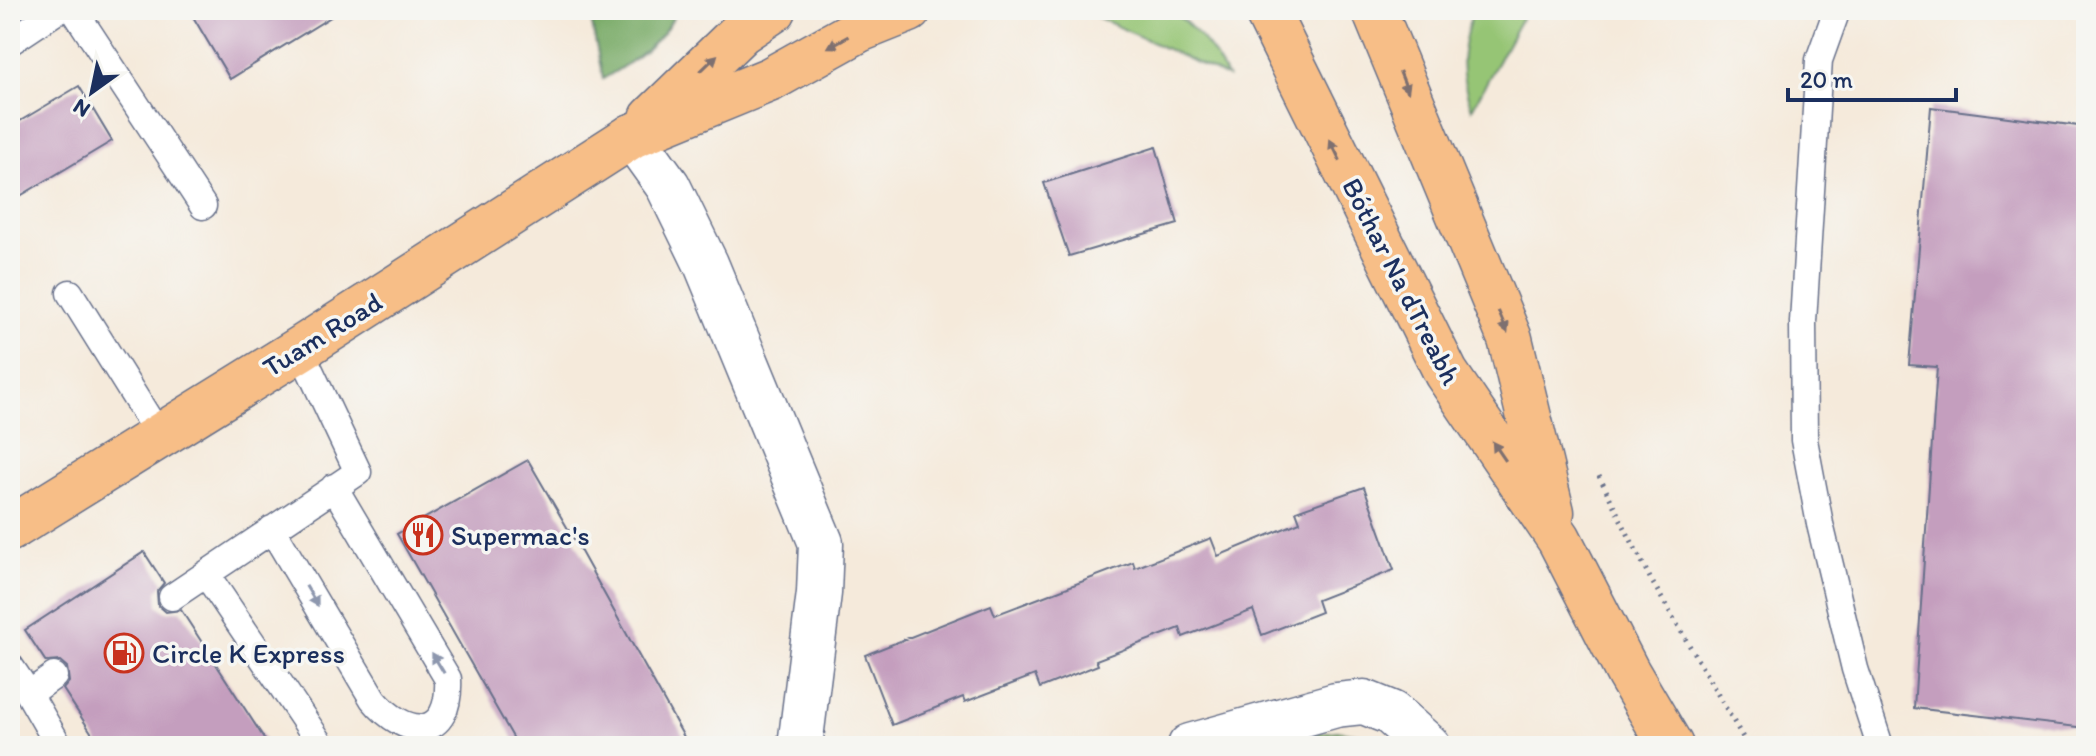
<svg xmlns="http://www.w3.org/2000/svg" width="2096" height="756" viewBox="0 0 2096 756" font-family="Itim,sans-serif">
<style>
.green{fill:#96c574;stroke:#587a69;stroke-width:2}
.forest{fill:#78aa66;stroke:#4a6c62;stroke-width:2}
.building{fill:#c49ebe}
.lines{fill:none;stroke-linecap:round;stroke-linejoin:round}
.service-casing{stroke:#67708a;stroke-width:29}
.minor-casing{stroke:#67708a;stroke-width:47}
.primary-casing{stroke:#67708a;stroke-width:47}
.trunk-casing{stroke:#67708a;stroke-width:47}
.path{stroke:#67708a;stroke-width:5;stroke-dasharray:2 6;stroke-linecap:butt}
.service{stroke:#fff;stroke-width:26}
.minor{stroke:#fff;stroke-width:44}
.primary{stroke:#f7be87;stroke-width:44}
.trunk{stroke:#f7be87;stroke-width:44}
.oneway{fill:#7e6f70}
.oneway2{fill:#8d97ae}
.labels{text-anchor:middle;stroke-width:7;stroke-linejoin:round;paint-order:stroke}
.street-label{font-size:28px;fill:#1b2f5e;stroke:#f6f6f2}
.poi-label{font-size:28px;fill:#1b2f5e;stroke:#f6f6f2;text-anchor:start}
</style>
<rect width="100%" height="100%" fill="#f6f6f2"/>
<filter id="ink" filterUnits="userSpaceOnUse"><feTurbulence type="fractalNoise" baseFrequency=".0125" numOctaves="2"/><feDisplacementMap in="SourceGraphic" scale="16" xChannelSelector="R" yChannelSelector="G"/><feConvolveMatrix kernelMatrix="1 2 1 2 8 2 1 2 1" color-interpolation-filters="sRGB"/></filter>
<filter id="wash" filterUnits="userSpaceOnUse"><feTurbulence type="fractalNoise" baseFrequency=".006" numOctaves="4" result="noise"/><feDisplacementMap in="SourceGraphic" scale="32" xChannelSelector="R" yChannelSelector="G"/><feGaussianBlur stdDeviation="1.8" result="paint"/><feColorMatrix in="noise" values="0 0 0 0 0 0 0 0 0 0 0 0 0 0 0 0 0 1.4 0 .05"/><feComposite in="paint" operator="in"/></filter>
<g filter="url(#wash)">
<rect width="100%" height="100%" fill="#f5eadb"/>
<!-- green -->
<path class="green" d="M1082 10C1103 10 1145 6 1164 10 1187 15 1218 57 1227 77Z
M1473 10H1526L1472 109C1457 70 1461 49 1473 10Z
M1338 731 1361 735 1378 746H1273L1311 734Z"/>
<!-- forest -->
<path class="forest" d="M589 10H677C663 42 632 62 603 79Z"/>
<g id="blocks">
<!-- building -->
<path class="building" d="M189 10H342L230 79Z
M79 86 112 141 10 202V127Z
M1931 107 2086 127V728L1914 708 1937 367 1909 365Z
M1156 147 1178 224 1069 256 1044 183Z
M528 460 575 541 689 746H518L397 534Z
M1364 487 1394 570 1317 600 1321 612 1262 635 1253 610 1183 637 1180 628 1096 660 1098 665 1040 688 1035 675 965 702 963 697 892 725 865 655 991 605 995 615 1133 562 1135 568 1211 538 1218 556 1300 522 1296 511Z
M144 552 164 583 157 591 158 605 166 612 181 610 269 746H100L63 689 69 682 67 667 60 661 46 662 25 630Z"/>
</g>
</g>
<g filter="url(#ink)">
<use href="#blocks" fill-opacity="0" stroke="#67708a" stroke-width="2"/>
<g class="lines">
<defs>
<path id="service" d="M74 10 203 206
M1837 10 1819 60 1803 322 1804 440 1820 524 1855 669 1880 746
M10 42 58 10
M70 293 160 437
M272 529 373 699C406 739 451 741 448 679L334 487
M206 574 322 746
M172 597 358 472 300 349
M10 666 29 694 54 676
M29 694 59 746"/>
<path id="minor" d="M632 136 668 186 706 264 821 543 819 593 800 746
M1190 746 1336 705 1364 702 1391 713 1428 746"/>
<path id="primary" d="M652 118 741 32 774 10
M10 529 300 349 632 136 771 79 859 30 909 10"/>
<path id="trunk" d="M1266 10 1446 373 1559 539 1628 673 1671 746
M1374 10 1510 339 1552 512"/>
</defs>
<!-- service casing -->
<use href="#service" class="service-casing"/>
<!-- minor casing -->
<use href="#minor" class="minor-casing"/>
<!-- primary casing -->
<use href="#primary" class="primary-casing"/>
<!-- trunk casing -->
<use href="#trunk" class="trunk-casing"/>
<!-- path -->
<path class="path" d="M958 16 972 10
M1599 476 1650 578 1748 746"/>
<!-- service -->
<use href="#service" class="service"/>
<!-- minor -->
<use href="#minor" class="minor"/>
<!-- primary -->
<use href="#primary" class="primary"/>
<!-- trunk -->
<use href="#trunk" class="trunk"/>
</g>
<!-- one-way arrows -->
<defs><path id="oneway-solid" d="M-6-.8H1V-3.2L6.5 0L1 3.2V.8H-6Z" transform="scale(2)"/></defs>
<g class="oneway">
<use href="#oneway-solid" transform="translate(838 42) rotate(151)"/>
<use href="#oneway-solid" transform="translate(709 63) rotate(-44)"/>
<use href="#oneway-solid" transform="translate(1404 82) rotate(68)"/>
<use href="#oneway-solid" transform="translate(1335 150) rotate(-116)"/>
<use href="#oneway-solid" transform="translate(1503 322) rotate(67)"/>
<use href="#oneway-solid" transform="translate(1499 451) rotate(-124)"/>
</g>
<g class="oneway2">
<use href="#oneway-solid" transform="translate(312 596) rotate(59)"/>
<use href="#oneway-solid" transform="translate(438 663) rotate(-121)"/>
</g>
</g>
<!-- icons -->
<defs>
<symbol id="restaurant-ring" viewBox="-11 -11 22 22"><circle r="9.5" fill="#f6f6f2" stroke="#c8321e" stroke-width="1.5"/><path d="M-5-6h1v4h1v-4h1v4h1v-4h1v5L-1.5 .5V6h-2V.5L-5-1ZM5-6V6H3V1.5H1.5Q1.5-4 5-6Z" fill="#c8321e"/></symbol>
<symbol id="fuel-ring" viewBox="-11 -11 22 22"><circle r="9.5" fill="#f6f6f2" stroke="#c8321e" stroke-width="1.5"/><path d="M-5.5-6h7V0h2V4h1.3V-2.5L3-4.5l.8-.8L6-3V5H2.5V1h-1V6h-7ZM-4.2-4.7v3.2H.2V-4.7Z" fill="#c8321e"/></symbol>
</defs>
<g fill-rule="evenodd">
<use href="#restaurant-ring" x="401" y="513" width="44" height="44"/>
<use href="#fuel-ring" x="102" y="631" width="44" height="44"/>
</g>
<g class="labels">
<!-- street labels -->
<g class="street-label">
<text transform="translate(1402 281) rotate(63)" y="10">Bóthar Na dTreabh</text>
<text transform="translate(322 334) rotate(-32)" y="10">Tuam Road</text>
</g>
<!-- poi labels -->
<g class="poi-label">
<text x="451" y="545">Supermac's</text>
<text x="152" y="663">Circle K Express</text>
</g>
</g>
<!-- margin -->
<rect width="2096" height="756" fill="none" stroke="#f6f6f2" stroke-width="40"/>
<!-- north arrow -->
<g transform="translate(92 92) rotate(213)" stroke="#f6f6f2" stroke-width="6" paint-order="stroke">
<path d="M0-6L14 30L0 20L-14 30Z" fill="#1b2f5e"/>
<text y="-12" font-size="22" font-weight="bold" text-anchor="middle" fill="#1b2f5e">N</text>
</g>
<!-- scale -->
<path d="M1788 88v12h168v-12" fill="none" stroke="#1b2f5e" stroke-width="4"/>
<text x="1800" y="88" font-size="24" fill="#1b2f5e" stroke="#f6f6f2" stroke-width="6" paint-order="stroke">20 m</text>
</svg>
